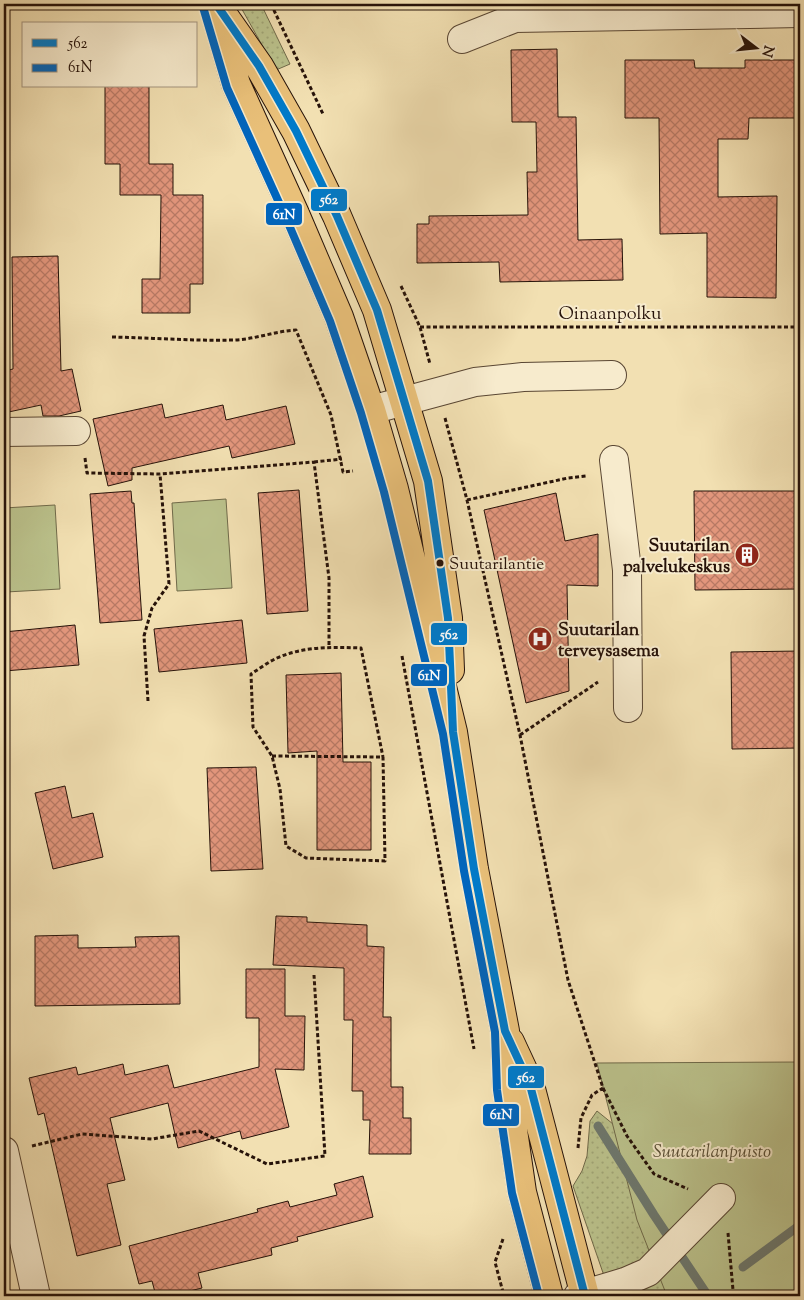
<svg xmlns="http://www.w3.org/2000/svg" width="804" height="1300" viewBox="0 0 804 1300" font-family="'Sorts Mill Goudy',serif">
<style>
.grass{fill:url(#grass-dots);stroke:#706a4a}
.park{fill:#bbc28c;stroke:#706a4a}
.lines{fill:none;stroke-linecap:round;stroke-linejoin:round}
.stream{stroke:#6d786e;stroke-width:9}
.building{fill:url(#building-cross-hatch);stroke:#261209}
.minor-casing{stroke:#594633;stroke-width:30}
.major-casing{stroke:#261209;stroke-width:30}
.path{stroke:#261209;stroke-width:3;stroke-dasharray:4 2.5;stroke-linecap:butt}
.minor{stroke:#f7ebcd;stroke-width:28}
.major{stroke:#e9c079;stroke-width:28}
.bus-1-casing{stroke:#f7ebcd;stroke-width:11}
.bus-2-casing{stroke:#f7ebcd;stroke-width:11}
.bus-1{stroke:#007ac9;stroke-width:8}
.bus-2{stroke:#0065bd;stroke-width:8}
.bus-dot{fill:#261209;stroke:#f7ebcd;stroke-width:2}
.labels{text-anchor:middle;stroke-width:4;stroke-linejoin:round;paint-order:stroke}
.bus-label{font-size:17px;fill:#261209;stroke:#f7ebcd;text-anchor:start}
.street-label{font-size:18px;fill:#261209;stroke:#f7ebcd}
.poi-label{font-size:18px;font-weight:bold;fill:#261209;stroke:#f7ebcd;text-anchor:end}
.park-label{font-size:18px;font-style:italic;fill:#5a5037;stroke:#f7ebcd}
.line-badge{stroke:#f7ebcd;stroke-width:2}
.badge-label{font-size:14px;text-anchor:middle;font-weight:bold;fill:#fff}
</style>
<defs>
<pattern id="grass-dots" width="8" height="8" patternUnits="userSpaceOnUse" patternTransform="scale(1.25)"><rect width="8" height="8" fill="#bbc28c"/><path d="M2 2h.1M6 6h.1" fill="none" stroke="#a1a677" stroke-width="1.8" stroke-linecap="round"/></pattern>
<pattern id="building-cross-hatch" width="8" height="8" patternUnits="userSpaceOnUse" patternTransform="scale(1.25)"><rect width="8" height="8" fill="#e2967c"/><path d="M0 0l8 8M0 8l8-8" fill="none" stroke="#b77964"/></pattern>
</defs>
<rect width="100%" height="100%" fill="#f2e0b2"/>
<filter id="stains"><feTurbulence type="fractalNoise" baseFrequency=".004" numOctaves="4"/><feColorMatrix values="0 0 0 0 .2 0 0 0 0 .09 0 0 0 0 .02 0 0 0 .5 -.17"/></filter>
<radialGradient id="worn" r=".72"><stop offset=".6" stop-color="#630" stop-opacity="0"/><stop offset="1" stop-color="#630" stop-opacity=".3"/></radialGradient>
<!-- grass -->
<path class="grass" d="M239 4H261L290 64 276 70Z
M597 1111 613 1124 621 1155 722 1296H611L573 1186 582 1171 587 1156 590 1121Z"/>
<!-- park -->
<path class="park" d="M226 499 232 588 177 591 172 503Z
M55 505 60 589 6 592 4 554V508Z
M800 1062V1296H667L637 1220 597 1063Z"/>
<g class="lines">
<!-- stream -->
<path class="stream" d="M598 1126 654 1215 708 1296
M743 1267 800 1225"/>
</g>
<!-- building -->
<path class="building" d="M557 49 558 117H576L578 240 622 239 623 280 500 282 499 262 417 263V224H429V216L528 215 527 172H537L536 122H512L511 50Z
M625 60H694L695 68H745V60H800V118H749L748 139H718V197L777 196 776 298 707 297V233L660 234 659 118H625Z
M105 86H149V164H173V195H203V284H190V313H142V279H160L161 195H120V164H105Z
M58 256 61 371 72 369 81 411 59 416H43L41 405 4 413V371L13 369 12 257Z
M162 404 165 418 223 405 226 420 286 406 295 444 232 458 229 446 132 468V480L108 486 93 419Z
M299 490 308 611 267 614 258 493Z
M131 491 132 503H134L142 620 100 623 90 494Z
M694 491H800V589L695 590Z
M556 493 565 541 598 534V586L567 585 569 691 526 703 484 510Z
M242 620 247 663 159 672 154 629Z
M75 625 79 665 4 671V632Z
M800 651V748L732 749 731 652Z
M341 673 343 762H371V850H317V751L288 753 286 675Z
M256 767 263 869 211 871 207 768Z
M65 786 72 818 93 813 103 857 53 869 35 793Z
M276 916 307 917V922L367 925V946L384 947 383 1017H391V1087H403V1118H411V1154H369L370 1120H363V1091H352L353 1020H344V968L273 965Z
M78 935V948L136 947 135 937 179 936 180 1004 35 1006V936Z
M246 969H285V1016H305L304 1070 275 1069 289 1127 242 1139 240 1131 178 1148 168 1103 110 1118 125 1180 107 1184 121 1245 77 1256 44 1113 38 1115 29 1078 76 1067 78 1075 123 1064 125 1075 168 1065 174 1088 259 1067V1018H246Z
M363 1176 373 1217 297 1237 298 1241 271 1248 272 1255 198 1273 202 1288 169 1296H156L152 1281 139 1284 129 1246 258 1212 257 1209 288 1201 290 1207 337 1195 334 1184Z"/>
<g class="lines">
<defs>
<path id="minor" d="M462 39 515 18 800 13
M371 410 475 382 523 377 612 375
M4 432 76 431
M614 460 627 570 628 708
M4 1151 36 1296
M578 1296 625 1282 648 1272 721 1198"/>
<path id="major" d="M213 4 236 84 295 214 339 317 371 410 394 489 453 732 474 869 505 1031 507 1089 522 1192 549 1296
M224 16 259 66 296 131 337 216 377 310 428 481 448 618 450 670
M510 1042 530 1085 585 1296"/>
</defs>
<!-- minor casing -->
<use href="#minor" class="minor-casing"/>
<!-- major casing -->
<use href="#major" class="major-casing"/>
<!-- path -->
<path class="path" d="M271 4 323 114
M401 286 420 327 430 364
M420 327H800
M112 337C153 338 195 341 235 340 256 339 276 331 296 330L331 415 343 472 353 471
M445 418 467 500 520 735 568 980 603 1088 627 1136 654 1174 688 1189
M85 458 87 473 160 474 314 462 329 578V647
M314 462 342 459
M467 500 568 478 586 476
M402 656 474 1049
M148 701 144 636 152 608 169 584 160 474
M520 735 598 682
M272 756 383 757 385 861 306 858 286 846 280 789 272 756 253 727 251 674C259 669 268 662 277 658 304 646 333 647 361 648L383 757
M32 1146 82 1134 152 1139 199 1131 267 1164 325 1156 314 975
M578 1148 581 1118 592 1095 603 1088
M728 1233 733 1290 737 1296
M503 1239 495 1262 504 1296"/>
<!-- minor -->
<use href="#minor" class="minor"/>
<!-- major -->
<use href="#major" class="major"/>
<defs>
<path id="bus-1" d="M216 4 259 66 296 131 337 216 377 310 428 481 448 618 453 732 474 869 505 1031 530 1085 585 1296"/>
<path id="bus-2" d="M203 7 227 88 286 218 330 321 361 413 384 492 443 734 464 871 495 1032 497 1090 512 1193 539 1296"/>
</defs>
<!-- bus-1 casing -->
<use href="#bus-1" class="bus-1-casing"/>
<!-- bus-2 casing -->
<use href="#bus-2" class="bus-2-casing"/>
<!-- bus-1 -->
<use href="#bus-1" class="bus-1"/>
<!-- bus-2 -->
<use href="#bus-2" class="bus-2"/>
</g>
<!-- icons -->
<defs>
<symbol id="building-disc" viewBox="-11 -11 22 22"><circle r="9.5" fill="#8f2418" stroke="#f7ebcd"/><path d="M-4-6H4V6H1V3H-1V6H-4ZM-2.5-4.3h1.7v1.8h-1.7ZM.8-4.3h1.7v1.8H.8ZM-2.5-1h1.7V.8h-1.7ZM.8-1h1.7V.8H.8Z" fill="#fff"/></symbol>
<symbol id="hospital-disc" viewBox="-11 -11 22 22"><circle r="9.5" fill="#8f2418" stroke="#f7ebcd"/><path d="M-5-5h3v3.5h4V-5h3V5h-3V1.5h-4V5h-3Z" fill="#fff"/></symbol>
</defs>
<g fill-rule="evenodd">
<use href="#building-disc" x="733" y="541" width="28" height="28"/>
<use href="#hospital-disc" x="526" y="625" width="28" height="28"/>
</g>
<!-- markers -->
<circle class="bus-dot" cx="440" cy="563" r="4.5"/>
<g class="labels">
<!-- bus labels -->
<g class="bus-label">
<text x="449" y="569">Suutarilantie</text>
</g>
<!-- street labels -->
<g class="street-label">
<text x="610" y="319">Oinaanpolku</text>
</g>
<!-- poi labels -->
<g class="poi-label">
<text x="730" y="551">Suutarilan<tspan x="730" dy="21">palvelukeskus</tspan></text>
<text x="558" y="635" text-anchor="start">Suutarilan<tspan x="558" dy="21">terveysasema</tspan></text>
</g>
<!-- park labels -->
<g class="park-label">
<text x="712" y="1157">Suutarilanpuisto</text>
</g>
</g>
<g class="line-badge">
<rect x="310" y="188" width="38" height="24" rx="5" fill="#007ac9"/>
<rect x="265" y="202" width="38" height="24" rx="5" fill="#0065bd"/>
<rect x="430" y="622" width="38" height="24" rx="5" fill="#007ac9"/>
<rect x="410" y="663" width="38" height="24" rx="5" fill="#0065bd"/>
<rect x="507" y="1065" width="38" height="24" rx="5" fill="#007ac9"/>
<rect x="482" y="1103" width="38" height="24" rx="5" fill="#0065bd"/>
</g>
<g class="badge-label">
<text x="329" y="204">562</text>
<text x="284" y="219">61N</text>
<text x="449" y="639">562</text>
<text x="429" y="680">61N</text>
<text x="526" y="1082">562</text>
<text x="501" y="1119">61N</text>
</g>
<!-- margin -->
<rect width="804" height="1300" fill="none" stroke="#f2e0b2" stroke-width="20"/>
<rect x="5" y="5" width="794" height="1290" fill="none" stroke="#261209" stroke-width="2.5"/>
<rect x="10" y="10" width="784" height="1280" fill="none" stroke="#261209"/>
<!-- legend -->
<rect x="22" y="22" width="175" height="65" fill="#f7ebcd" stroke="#a3947f"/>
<rect x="32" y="39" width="25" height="8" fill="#007ac9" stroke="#a3947f"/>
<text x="68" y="48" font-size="15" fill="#261209">562</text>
<rect x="32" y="64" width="25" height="8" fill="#0065bd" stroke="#a3947f"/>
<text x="68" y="72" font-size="15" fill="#261209">61N</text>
<!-- north arrow -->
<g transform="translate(756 48) rotate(106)" stroke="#f7ebcd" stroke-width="4" paint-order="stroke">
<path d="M0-4L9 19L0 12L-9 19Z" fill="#261209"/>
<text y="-8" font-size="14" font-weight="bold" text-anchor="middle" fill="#261209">N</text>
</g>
<rect width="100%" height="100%" filter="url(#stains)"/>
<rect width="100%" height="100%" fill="url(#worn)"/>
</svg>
